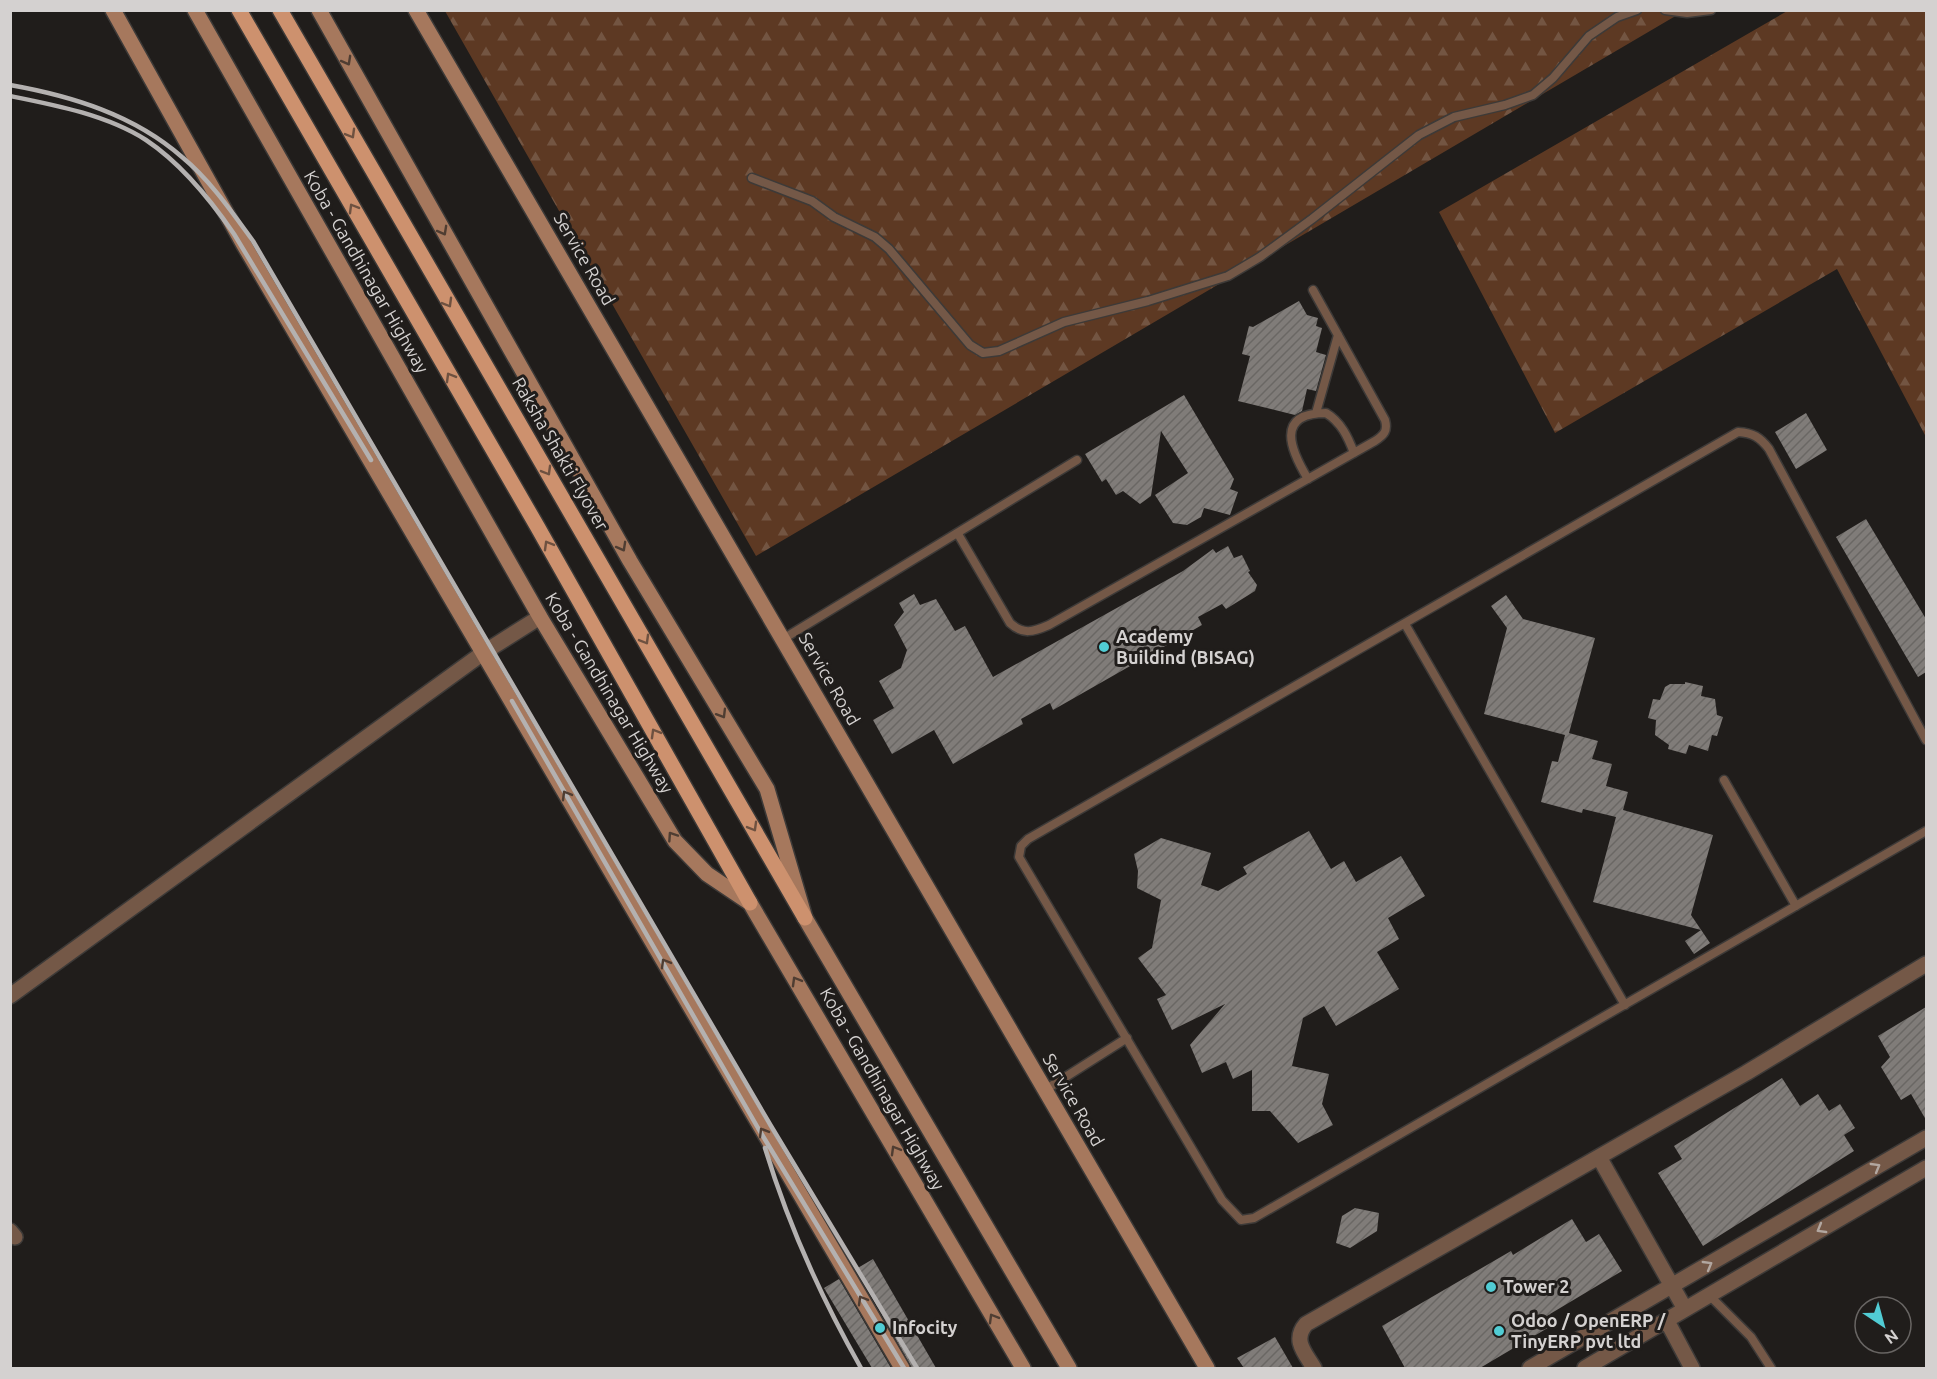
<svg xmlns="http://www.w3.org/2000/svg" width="1937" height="1379" viewBox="0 0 1937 1379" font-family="Ubuntu,sans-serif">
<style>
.forest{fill:url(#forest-firs)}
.building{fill:url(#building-hatch)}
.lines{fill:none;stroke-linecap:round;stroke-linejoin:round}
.lane-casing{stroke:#3d3a38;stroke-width:11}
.street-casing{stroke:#3d3a38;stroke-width:18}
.secondary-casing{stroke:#3d3a38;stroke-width:18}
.primary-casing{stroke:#3d3a38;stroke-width:18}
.lane{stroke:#745847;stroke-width:8}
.street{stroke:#745847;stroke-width:15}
.secondary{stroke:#a6785d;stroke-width:15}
.primary{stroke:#cd916e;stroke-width:15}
.rail{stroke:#b4b1b0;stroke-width:4.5}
.oneway{stroke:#4f3d32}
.oneway2{stroke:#6e5140}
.oneway3{stroke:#b2a7a0}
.poi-dot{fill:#51ccd4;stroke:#201d1b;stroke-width:2}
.labels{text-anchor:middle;stroke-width:6;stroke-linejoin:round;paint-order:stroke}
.street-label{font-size:18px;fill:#d4d1d0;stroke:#201d1b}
.poi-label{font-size:18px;font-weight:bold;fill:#d4d1d0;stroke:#201d1b;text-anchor:start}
</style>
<defs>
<pattern id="forest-firs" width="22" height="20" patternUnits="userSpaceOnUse" patternTransform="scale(1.5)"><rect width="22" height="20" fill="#5d3923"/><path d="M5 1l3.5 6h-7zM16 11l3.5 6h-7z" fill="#735542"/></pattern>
<pattern id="building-hatch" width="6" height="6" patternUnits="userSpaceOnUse" patternTransform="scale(1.5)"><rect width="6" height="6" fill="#807c79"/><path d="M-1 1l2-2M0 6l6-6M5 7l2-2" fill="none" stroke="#6a6764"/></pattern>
</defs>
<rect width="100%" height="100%" fill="#201d1b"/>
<!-- forest -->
<path class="forest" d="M1789 10 1926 11V437L1837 269 1555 433 1439 212Z
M445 11H1684L756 556Z"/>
<!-- building -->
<path class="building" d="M1299 301 1307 315 1318 318 1316 326 1322 328 1316 352 1326 355 1316 391 1307 389 1302 411 1295 415 1238 401 1250 356 1242 354 1249 326 1253 327Z
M1184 395 1234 479 1230 489 1238 492 1230 515 1204 508 1201 517 1187 525 1173 523 1155 495 1188 473 1161 431 1151 496 1140 504 1123 491 1116 495 1106 479 1102 482 1085 454Z
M1806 413 1827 450 1796 469 1775 432Z
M1866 519 1926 619V672L1918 677 1836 537Z
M1228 546 1234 558 1242 555 1250 571 1248 572 1257 585 1255 591 1226 609 1222 604 1198 617 1202 625 1053 710 1050 703 1021 719 1023 724 953 764 934 730 892 754 873 720 894 708 879 681 901 668 907 650 894 625 904 612 899 603 914 594 920 605 936 599 955 631 965 626 993 677 1183 571 1213 549 1216 553Z
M1506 595 1523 619 1595 638 1569 733 1598 741 1592 759 1612 764 1606 786 1628 792 1623 810 1713 835 1691 915 1710 943 1694 954 1685 941 1701 930 1593 902 1616 817 1583 809 1582 813 1541 802 1552 761 1558 762 1565 735 1484 714 1507 628 1491 606Z
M1685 682 1703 686 1701 696 1715 699 1717 715 1723 717 1717 736 1712 735 1708 751 1689 745 1686 754 1668 749 1669 745 1655 735 1656 720 1648 718 1653 699 1660 700 1665 687 1670 684H1685Z
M1309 831 1331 869 1344 861 1356 882 1401 856 1425 896 1388 918 1399 939 1377 952 1399 989 1336 1026 1324 1006 1303 1018 1292 1066 1329 1074 1322 1104 1333 1125 1298 1143 1270 1111H1252V1070L1233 1079 1226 1062 1202 1073 1190 1045 1225 1004 1172 1030 1157 999 1166 995 1138 958 1152 948 1161 900 1137 888 1138 871 1134 854 1161 838 1211 853 1201 885 1218 891 1247 874 1243 867Z
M1926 1007V1120L1911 1094 1901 1100 1881 1067 1890 1057 1878 1036Z
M1782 1078 1800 1106 1818 1094 1829 1111 1840 1104 1855 1128 1844 1135 1854 1151 1703 1246 1658 1173 1682 1159 1674 1146Z
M1355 1208 1379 1213 1377 1231 1350 1248 1336 1243 1342 1216Z
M1572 1219 1586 1242 1599 1234 1622 1271 1550 1314 1556 1323 1480 1368H1405L1382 1326 1511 1251 1513 1255Z
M873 1259 936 1368H912L856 1269Z
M839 1279 891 1368H872L824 1288Z
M1275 1337 1293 1368H1244L1237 1358Z"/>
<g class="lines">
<defs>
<path id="lane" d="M1665 10 1687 13 1711 10
M752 178 812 201 834 217 875 237 889 249 970 345 983 353 999 351 1064 322 1148 301 1228 276 1260 257 1312 219 1419 135 1454 117 1505 105 1533 95 1553 78 1589 36 1617 17 1637 10
M1316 413 1338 335
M1308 479C1291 451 1274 413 1326 413 1341 422 1348 437 1354 453
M958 534 1010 623C1023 635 1033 632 1049 625L1375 441C1384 435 1388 431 1385 420L1313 290
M1405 624 1625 1005
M783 639 1077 460
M1926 740 1769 449C1760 437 1753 433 1738 432L1028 839 1021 846 1019 857 1222 1200 1241 1220 1254 1218 1926 831
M1724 780 1796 906
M1045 1090 1127 1038
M1709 1295 1751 1337 1771 1368"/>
<path id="street" d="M10 996 483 653 540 617
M1599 1157 1685 1309
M10 1231 15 1237
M1667 1321 1692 1368
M1314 1368C1305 1353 1292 1340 1306 1324L1746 1073 1926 964
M1530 1368 1926 1138
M1585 1368 1926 1168"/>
<path id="secondary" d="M113 10 244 245 902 1368
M195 10 540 617 675 841 707 874 750 903 1023 1368
M319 10 630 561 767 789 805 918 1069 1368
M416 10 1207 1368"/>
<path id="primary" d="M239 10 537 526 750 903
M280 10 805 918"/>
</defs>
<!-- lane casing -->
<use href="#lane" class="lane-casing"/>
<!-- street casing -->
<use href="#street" class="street-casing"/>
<!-- secondary casing -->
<use href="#secondary" class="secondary-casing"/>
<!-- primary casing -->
<use href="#primary" class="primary-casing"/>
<!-- lane -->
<use href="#lane" class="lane"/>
<!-- street -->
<use href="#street" class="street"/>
<!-- secondary -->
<use href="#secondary" class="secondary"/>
<!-- primary -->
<use href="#primary" class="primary"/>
<!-- rail -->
<path class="rail" d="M10 85C72 96 134 115 182 157 210 180 232 212 253 241L771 1126 917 1368
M10 96C55 105 107 115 146 140 182 164 210 199 234 234L371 460
M512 701 758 1128 904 1368
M765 1148C788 1224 822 1299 861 1368"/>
</g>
<!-- one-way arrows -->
<defs><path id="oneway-chevron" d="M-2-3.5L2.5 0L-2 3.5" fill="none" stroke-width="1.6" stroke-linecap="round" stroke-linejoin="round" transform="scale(1.5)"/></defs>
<g class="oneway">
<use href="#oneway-chevron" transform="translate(347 61) rotate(61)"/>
<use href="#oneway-chevron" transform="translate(443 231) rotate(61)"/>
<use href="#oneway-chevron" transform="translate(622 547) rotate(61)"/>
<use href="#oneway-chevron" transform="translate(722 714) rotate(59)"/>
<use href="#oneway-chevron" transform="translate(566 795) rotate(-120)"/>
<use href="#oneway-chevron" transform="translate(672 836) rotate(-124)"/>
<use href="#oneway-chevron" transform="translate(665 963) rotate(-120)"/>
<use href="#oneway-chevron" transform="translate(796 981) rotate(-120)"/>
<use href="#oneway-chevron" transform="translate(763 1132) rotate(-120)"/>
<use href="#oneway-chevron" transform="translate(895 1150) rotate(-120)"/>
<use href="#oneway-chevron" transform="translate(862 1300) rotate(-120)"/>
<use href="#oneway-chevron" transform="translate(993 1318) rotate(-120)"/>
</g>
<g class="oneway2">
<use href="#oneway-chevron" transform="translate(351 134) rotate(60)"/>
<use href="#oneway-chevron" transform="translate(353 208) rotate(-120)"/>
<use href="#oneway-chevron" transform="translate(448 303) rotate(60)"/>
<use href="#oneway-chevron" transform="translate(450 377) rotate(-120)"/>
<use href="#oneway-chevron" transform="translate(547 471) rotate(60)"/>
<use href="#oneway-chevron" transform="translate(548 545) rotate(-120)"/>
<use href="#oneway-chevron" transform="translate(645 640) rotate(60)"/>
<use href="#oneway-chevron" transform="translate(655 733) rotate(-120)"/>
<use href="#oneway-chevron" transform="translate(753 827) rotate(60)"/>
</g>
<g class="oneway3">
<use href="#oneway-chevron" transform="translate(1876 1167) rotate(-30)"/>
<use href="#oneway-chevron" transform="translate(1821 1229) rotate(150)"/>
<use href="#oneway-chevron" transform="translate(1708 1265) rotate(-30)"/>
</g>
<!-- markers -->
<g class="poi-dot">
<circle cx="1104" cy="647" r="6"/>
<circle cx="1491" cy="1287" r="6"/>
<circle cx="880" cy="1328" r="6"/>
<circle cx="1499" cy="1331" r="6"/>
</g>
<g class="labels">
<!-- street labels -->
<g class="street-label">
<text transform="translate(584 259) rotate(60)" y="6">Service Road</text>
<text transform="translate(366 272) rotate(60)" y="6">Koba - Gandhinagar Highway</text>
<text transform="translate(560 454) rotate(60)" y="6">Raksha Shakti Flyover</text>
<text transform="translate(829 679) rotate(60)" y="6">Service Road</text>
<text transform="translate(609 693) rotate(59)" y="6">Koba - Gandhinagar Highway</text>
<text transform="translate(882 1089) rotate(60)" y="6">Koba - Gandhinagar Highway</text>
<text transform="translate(1073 1100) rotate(60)" y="6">Service Road</text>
</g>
<!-- poi labels -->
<g class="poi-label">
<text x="1116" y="643">Academy<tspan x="1116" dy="21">Buildind (BISAG)</tspan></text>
<text x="1503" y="1293">Tower 2</text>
<text x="1511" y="1327">Odoo / OpenERP /<tspan x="1511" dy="21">TinyERP pvt ltd</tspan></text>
<text x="892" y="1334">Infocity</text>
</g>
</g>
<!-- border -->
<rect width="1937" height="1379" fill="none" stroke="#d4d1d0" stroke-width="24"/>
<!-- north arrow -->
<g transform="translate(1883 1325) rotate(144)"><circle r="28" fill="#201d1b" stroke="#686563" stroke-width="1.5"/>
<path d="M0-4.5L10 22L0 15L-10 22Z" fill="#51ccd4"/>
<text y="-9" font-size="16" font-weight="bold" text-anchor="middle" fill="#d4d1d0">N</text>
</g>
</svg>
